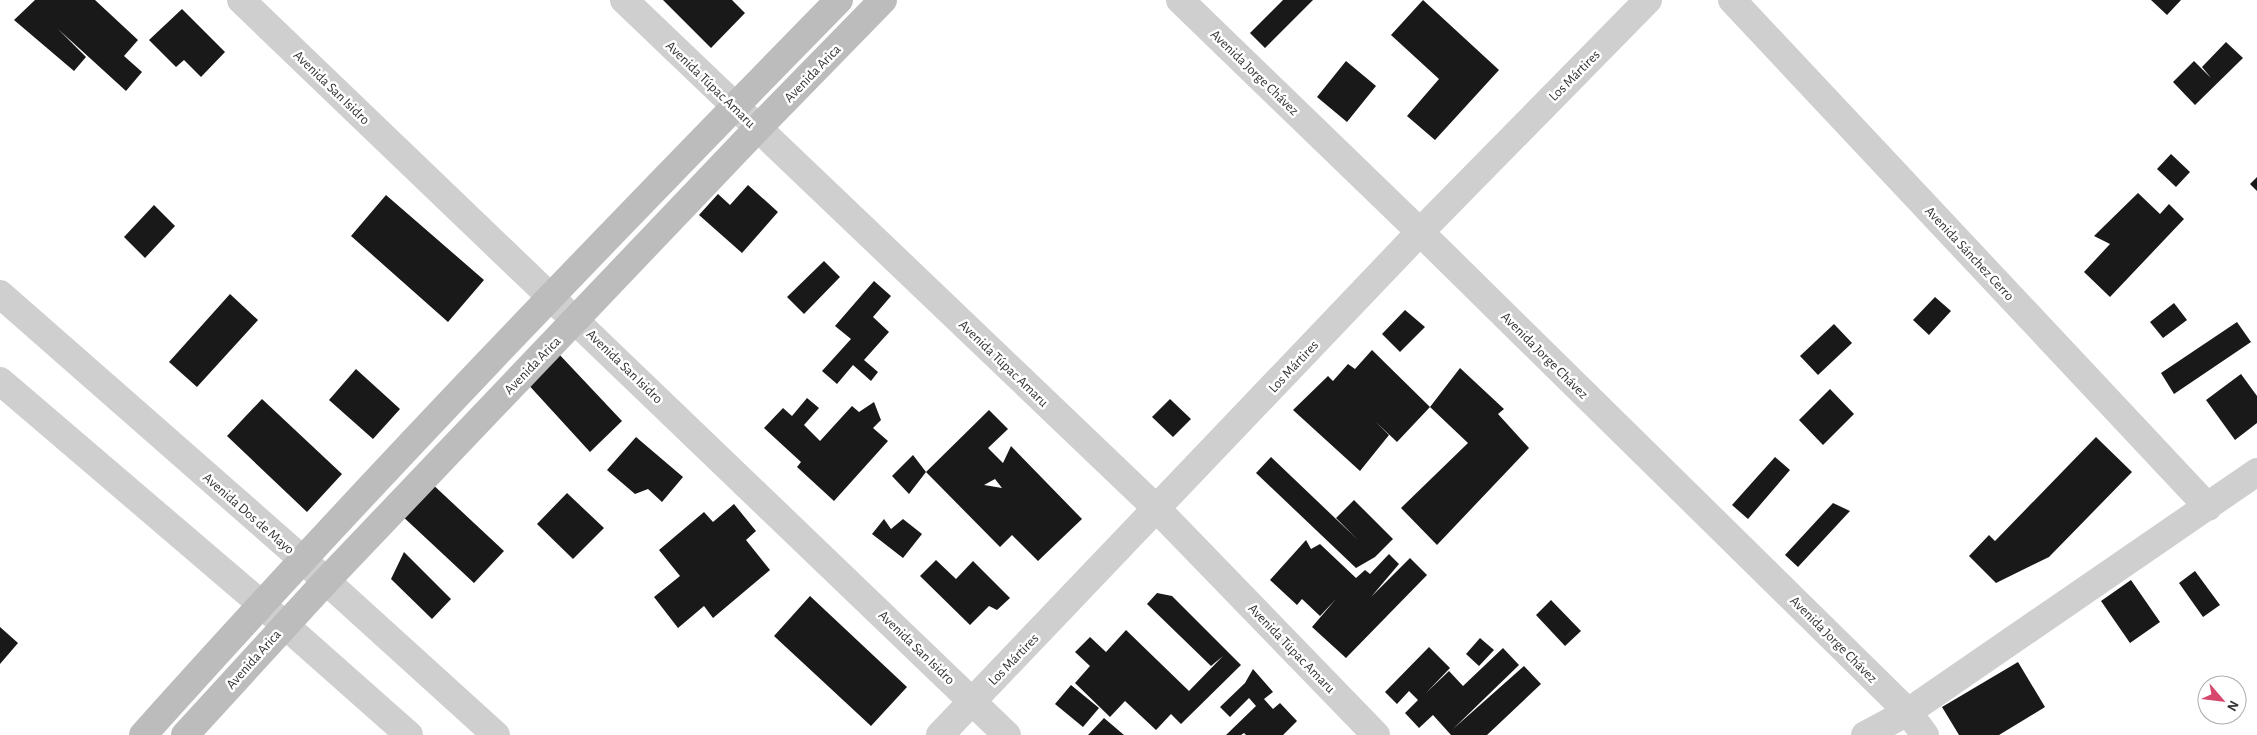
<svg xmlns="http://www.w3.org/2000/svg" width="2257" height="735" viewBox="0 0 2257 735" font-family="'Alegreya Sans',sans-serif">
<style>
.building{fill:#191919;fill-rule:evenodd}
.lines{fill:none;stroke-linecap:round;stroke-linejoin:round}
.street{stroke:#cfcfcf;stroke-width:28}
.secondary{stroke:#bcbcbc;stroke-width:28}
.labels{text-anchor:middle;stroke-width:5;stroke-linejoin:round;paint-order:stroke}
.street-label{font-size:14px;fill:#323232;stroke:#fff}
</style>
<rect width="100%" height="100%" fill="#fff"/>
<!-- building -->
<path class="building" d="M35 0H95L138 40 124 56 142 72 126 91 58 29 86 57 74 71 14 20Z
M663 0H732L745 13 711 48Z
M1283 0H1313L1265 48 1250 33Z
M1423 0 1499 70 1435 140 1407 116 1439 79 1391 35Z
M2151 0H2181L2167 15Z
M182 9 225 52 201 77 184 60 176 67 149 40Z
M2226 42 2243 58 2195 105 2173 82 2194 61 2211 78 2202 67Z
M1346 61 1376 86 1347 122 1317 97Z
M2171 154 2190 172 2176 187 2157 169Z
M2257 177V191L2250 184Z
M748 185 778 212 742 253 699 215 718 194 730 205Z
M2138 193 2160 214 2169 204 2184 219 2110 297 2084 272 2110 244 2094 236Z
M386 195 484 280 448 322 351 236Z
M154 205 175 226 145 258 124 237Z
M824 261 840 277 804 314 787 297Z
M874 281 891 296 873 317 889 332 864 360 878 372 871 381 853 365 837 384 822 371 851 339 835 326Z
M230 294 258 320 197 387 169 362Z
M1935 297 1951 311 1929 335 1913 320Z
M2174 303 2187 320 2163 338 2150 322Z
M1405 310 1425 327 1400 352 1382 334Z
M2237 322 2251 342 2174 394 2161 373Z
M1834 324 1852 343 1818 375 1800 356Z
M1372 350 1430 407 1397 442 1376 422 1389 435 1360 471 1293 410 1328 376 1333 381 1348 364 1355 369Z
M557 352 622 421 590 452 525 381Z
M1460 368 1504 409 1498 414 1529 448 1437 545 1401 508 1468 443 1430 407Z
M356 369 400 409 373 439 329 400Z
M2241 374 2257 396V423L2235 440 2206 400Z
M1830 389 1854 414 1823 445 1799 420Z
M807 398 819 408 804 425 820 441 852 406 859 412 874 402 881 420 873 428 888 441 834 501 797 467 801 462 764 428 783 408 792 416Z
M262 399 342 474 307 512 227 436Z
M1170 399 1191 419 1173 437 1152 417Z
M989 410 1008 429 988 448 1003 463 1011 446 1082 519 1038 561 1012 535 1000 547 926 472 909 494 892 476 913 455 926 472ZM995 479 1002 488 984 485Z
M636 437 683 477 662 502 648 489 635 494 607 470Z
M2096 437 2132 472 2049 557 1996 583 1969 556 1989 535 1995 541Z
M1271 457 1357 539 1336 518 1354 500 1393 539 1375 557 1356 568 1256 473Z
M1775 457 1790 470 1748 519 1732 505Z
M429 481 504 551 474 583 399 513Z
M567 493 604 528 573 559 537 524Z
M1833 503 1850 511 1798 567 1785 555Z
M734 504 756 531 746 540 770 570 713 618 704 606 678 628 654 597 680 576 659 550 704 512 713 522Z
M884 519 891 529 903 519 922 534 903 558 872 534Z
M1306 540 1311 549 1320 544 1356 578 1365 570 1370 574 1389 554 1399 564 1371 597 1410 558 1427 575 1346 658 1312 627 1336 599 1320 616 1302 599 1297 605 1270 580Z
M404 552 451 599 432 619 391 579Z
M936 560 956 579 973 561 1010 598 997 610 989 606 970 625 920 576Z
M2195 571 2220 605 2203 617 2179 583Z
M2131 580 2160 622 2130 643 2101 601Z
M1157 593 1172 596 1241 665 1181 724 1171 714 1156 730 1125 701 1110 717 1075 683 1090 666 1075 652 1090 637 1106 652 1126 630 1189 691 1223 656 1211 666 1147 604Z
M810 596 907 687 871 726 774 636Z
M1551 600 1581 631 1565 646 1536 615Z
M0 627 18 643 0 664Z
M1480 638 1494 650 1479 666 1466 654Z
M1429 647 1450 668 1426 693 1449 671 1463 686 1503 648 1519 665 1453 729 1524 666 1541 684 1487 735H1451L1433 715 1419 728 1405 713 1418 700 1409 691 1397 704 1385 692Z
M2018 662 2045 707 1999 735H1959L1942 707Z
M1253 669 1273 692 1264 699 1273 709 1280 703 1297 721 1283 735H1246L1244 733 1241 735H1226L1256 706 1249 698 1230 717 1220 707 1245 683Z
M1071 685 1099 708 1083 727 1055 704Z
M1104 718 1124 735H1088Z"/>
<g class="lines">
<!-- street -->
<path class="street" d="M241 0 1007 735
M624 0 1157 509 1376 735
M1180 0 1420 232 1908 712 1925 735
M1732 0 2208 507
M0 294 303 560 496 735
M0 381 261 604 409 735
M940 735 1420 232 1648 0
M1865 735 1908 712 2257 472"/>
<!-- secondary -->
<path class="secondary" d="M143 735C368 484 603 241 839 0
M185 735 326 581 758 128 883 0"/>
</g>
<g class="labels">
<!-- street labels -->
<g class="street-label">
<text transform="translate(1255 72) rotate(44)" y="5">Avenida Jorge Chávez</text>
<text transform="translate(812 73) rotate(-46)" y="5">Avenida Arica</text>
<text transform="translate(1574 75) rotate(-45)" y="5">Los Mártires</text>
<text transform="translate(711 84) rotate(44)" y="5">Avenida Túpac Amaru</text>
<text transform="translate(332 87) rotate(44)" y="5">Avenida San Isidro</text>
<text transform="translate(1970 253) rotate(47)" y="5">Avenida Sánchez Cerro</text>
<text transform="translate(1545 355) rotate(45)" y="5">Avenida Jorge Chávez</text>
<text transform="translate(1004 363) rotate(44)" y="5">Avenida Túpac Amaru</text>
<text transform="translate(532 365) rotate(-46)" y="5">Avenida Arica</text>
<text transform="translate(625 366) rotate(44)" y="5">Avenida San Isidro</text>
<text transform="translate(1293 366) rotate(-47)" y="5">Los Mártires</text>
<text transform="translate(249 513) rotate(41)" y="5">Avenida Dos de Mayo</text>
<text transform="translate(1834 639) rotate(45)" y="5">Avenida Jorge Chávez</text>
<text transform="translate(917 647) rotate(44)" y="5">Avenida San Isidro</text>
<text transform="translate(1292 648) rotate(46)" y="5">Avenida Túpac Amaru</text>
<text transform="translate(253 659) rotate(-48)" y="5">Avenida Arica</text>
<text transform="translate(1013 659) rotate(-46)" y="5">Los Mártires</text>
</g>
</g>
<!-- north arrow -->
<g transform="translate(2222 700) rotate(118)"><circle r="24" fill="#ffffff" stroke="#adadad"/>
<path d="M0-4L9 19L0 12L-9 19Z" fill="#d6466d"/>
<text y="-8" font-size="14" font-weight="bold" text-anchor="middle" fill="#323232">N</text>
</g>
</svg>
